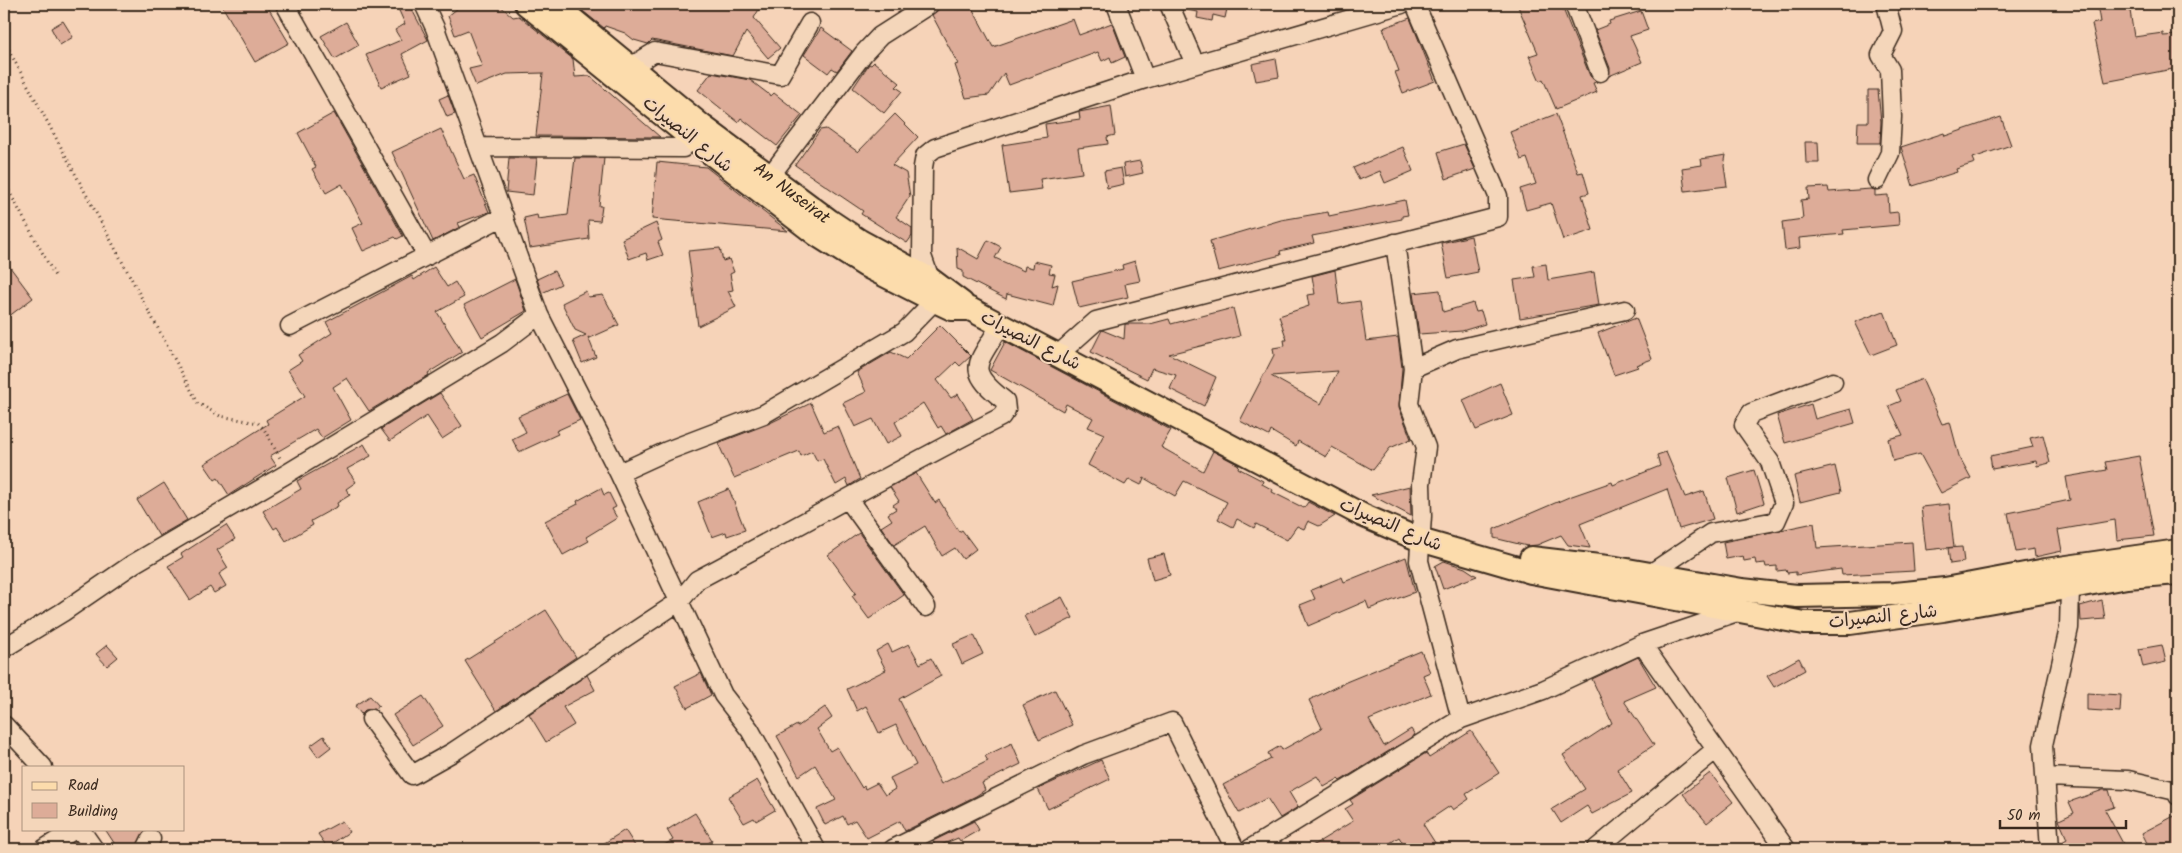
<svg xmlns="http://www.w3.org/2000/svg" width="2182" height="853" viewBox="0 0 2182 853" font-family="Kalam,'Playpen Sans Arabic',sans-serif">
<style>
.building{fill:#ddac98;stroke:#3b2a1e;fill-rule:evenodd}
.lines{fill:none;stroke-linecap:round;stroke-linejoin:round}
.minor-casing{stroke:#3b2a1e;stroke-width:21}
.major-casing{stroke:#3b2a1e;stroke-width:26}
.path{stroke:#3b2a1e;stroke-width:3;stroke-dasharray:1 4;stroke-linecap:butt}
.minor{stroke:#f4d6ba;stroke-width:18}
.major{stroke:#fcdcac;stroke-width:22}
.labels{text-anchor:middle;stroke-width:4;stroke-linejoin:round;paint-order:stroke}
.street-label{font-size:18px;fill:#3b2a1e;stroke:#f4d6ba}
</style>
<rect width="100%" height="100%" fill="#f6d3b8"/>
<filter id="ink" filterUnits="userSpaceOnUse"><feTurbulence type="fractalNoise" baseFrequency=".02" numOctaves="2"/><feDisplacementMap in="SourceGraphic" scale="10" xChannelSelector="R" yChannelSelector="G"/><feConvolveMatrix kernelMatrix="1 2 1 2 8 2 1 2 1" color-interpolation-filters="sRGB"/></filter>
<g filter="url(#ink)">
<!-- building -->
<path class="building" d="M221 4H266L289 43 255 62Z
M396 4H409L428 40 402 54 411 74 381 87 366 55 401 40 395 30 405 24Z
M463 4H498L513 17 519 16 573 59 575 77 590 76 660 137 536 136 543 73 507 74 476 86 469 69 482 66 468 30 455 35 448 16Z
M574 4H762L754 18 780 48 768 58 746 32 733 56 652 40 648 44 634 40 625 33 605 26 604 28Z
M941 4H970L993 47 1073 19 1079 35 1112 23 1125 57 1112 63 1110 57 1102 61 1098 52 1009 85 1004 73 989 95 966 98 955 65 958 64 932 15 939 9Z
M1187 4H1228L1225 18 1213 15 1212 21 1197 18 1198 12 1186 10Z
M1517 4H1561L1590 76 1597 82 1593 83 1597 92 1556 109 1543 79 1540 81 1529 56 1538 53Z
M2097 4H2129L2134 37 2163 33V36L2178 35V68L2105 82 2092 24 2100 22Z
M1641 11 1648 30 1630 36 1642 62 1609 76 1610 68 1595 30 1610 24 1609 21Z
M1410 18 1435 81 1403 93 1395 72 1399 71 1383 28Z
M63 21 73 37 60 45 51 28Z
M346 22 359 45 335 59 321 36Z
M821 28 852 51 837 71 832 68 828 73 804 55Z
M1276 59 1279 77 1256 81 1252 64Z
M874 62 900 83 896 87 902 91 884 113 853 88 869 64 871 65Z
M711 73 750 80 771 96 774 93 802 115 777 146 741 118 738 122 698 90Z
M1868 90H1878L1881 122 1880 143H1857L1858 122H1868Z
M448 95 455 114 447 117 439 99Z
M1111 106 1115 135 1107 137 1108 144 1078 148 1082 173 1040 179 1042 189 1009 193 1002 145 1047 138 1045 124 1080 119 1079 112Z
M334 113 403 236 397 239 395 237 363 251 352 228 363 223 342 184 326 193 312 169 316 167 298 133Z
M895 114 918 137 892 165 906 173 910 196 896 217 912 228V236L907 243 861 214 863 211 795 165 820 130 826 129 858 152Z
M1556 114 1578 173 1583 172 1589 193 1582 195 1593 230 1563 240 1551 203 1526 210 1520 189 1536 184 1527 158 1521 160 1510 132Z
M2001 117 2011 145 1973 158 1975 163 1956 169 1957 172 1913 186 1901 147 1944 133 1945 136Z
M441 129 464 179 474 175 489 212 458 223 460 227 433 241 392 152Z
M1805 142H1818L1819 163H1806Z
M1464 144 1475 169 1446 179 1438 152Z
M1403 147 1413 171 1385 183 1380 171 1359 180 1353 168Z
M1726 155 1724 166 1727 186 1685 191 1682 168 1702 165 1701 159Z
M509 158H537L533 195 506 192Z
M575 158H604L599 206H602L600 221 588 220 589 239 530 248 524 218 537 215 538 219 568 215Z
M1140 161 1143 173 1125 177 1123 164Z
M657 162 706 167 788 231 652 219Z
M1121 168 1124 184 1107 188 1104 171Z
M1828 187 1829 192 1871 189 1875 190V196L1888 195 1889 213 1898 212 1899 225 1843 230 1844 234 1799 238 1800 248 1785 250 1782 222 1803 219 1801 200 1809 199 1808 188Z
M1405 200 1408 215 1402 216V219L1312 236 1314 243 1280 251 1281 255 1218 271 1210 241 1281 220 1328 212 1329 216Z
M656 223 662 240 658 242 663 255 648 260 646 253 629 259 622 239Z
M1471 236 1478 272 1448 278 1441 243Z
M988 240 1001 247 995 258 1024 271 1025 266 1033 268 1034 261 1051 265 1049 273 1055 274 1052 286 1058 284 1053 306 1007 294 1006 299 963 277V271L958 269 957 247 978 259Z
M720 248 723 261 729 259 734 272 730 274 733 290 728 291 736 307 698 326 688 251Z
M4 259 33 298 4 320Z
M1135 261 1140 281 1125 284 1128 297 1079 308 1072 281 1123 269 1122 265Z
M1546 264 1548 280 1594 272 1599 305 1520 318 1514 280 1535 277 1533 266Z
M434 267 447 287 455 282 464 297 437 312 462 352 428 373 429 375 369 411 347 378 333 387 351 420 322 438 316 429 270 456 276 465 229 495 218 478 215 480 204 464 268 424 266 420 305 396 288 370 302 361 298 355 332 333 326 322 412 276 414 280Z
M1335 270 1339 304 1360 301 1366 341 1398 337 1402 368 1399 407 1411 439 1390 448 1373 470 1332 447 1326 457 1298 441 1296 446 1271 431 1269 436 1240 421 1274 355 1273 348 1285 346 1284 340H1287L1279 316 1309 306 1307 295 1315 294 1312 276ZM1338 371 1321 404 1271 376Z
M554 271 561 284 542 293 537 279Z
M515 279 526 311 482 337 464 305Z
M1440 290 1443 312 1473 303 1476 312 1481 311 1485 324 1462 331 1419 334 1413 293Z
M586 291 588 297 603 295 619 325 590 338 588 337 596 357 582 363 573 341 586 335 575 330 562 303Z
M1233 308 1240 336 1169 354 1216 377 1204 406 1170 389 1176 375 1152 368 1147 379 1091 352 1102 330 1124 339 1125 324H1150L1169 319 1171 324Z
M1884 311 1897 345 1871 355 1855 322Z
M1636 318 1652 359 1636 365 1638 367 1614 375 1598 333Z
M940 325 971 356 960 366 956 362 937 380 951 398 958 394 973 419 946 434 941 426 938 428 923 403 895 422 902 436 886 444 873 419 855 427 843 403 866 392 857 372 891 352 906 359Z
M1005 342 1171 430 1161 447 1203 471 1213 451 1239 465 1238 468 1263 481 1262 484 1273 490 1272 492 1304 508 1308 502 1335 516 1319 526 1308 521 1304 529 1297 526 1287 540 1256 524 1254 528 1237 519 1233 527 1218 519 1227 502 1184 481 1175 496 1144 478 1141 485 1129 479 1125 485 1088 465 1104 434 1088 427 1093 418 1066 404 1063 411 990 370Z
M1922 379 1942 424 1950 422 1959 456 1971 478 1941 493 1920 454 1893 461 1888 439 1903 435 1889 406 1901 401 1896 390Z
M1500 383 1513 415 1476 430 1463 400Z
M440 393 462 426 442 439 427 416 390 441 381 429Z
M567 394 580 420 556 431 558 434 519 452 512 439 526 432 518 416Z
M811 403 824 432 838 426 860 479 849 486 846 479 836 485 823 459 817 461 812 451 801 456 799 451 734 478 718 443 768 424Z
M1811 404 1815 419 1851 409 1855 423 1785 443 1777 415Z
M2043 435 2050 463 2037 466 2036 461 1992 469 1990 456 2033 447 2030 438Z
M364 444 371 456 347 469 356 482 346 489 350 495 337 503 338 506 311 521 313 525 286 541 277 527 274 529 263 511 301 489 297 481Z
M1666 452 1685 497 1704 491 1713 519 1679 529 1667 489 1580 524 1590 548 1568 545 1561 535 1537 545 1527 546 1494 538V529L1520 518 1569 497 1612 482 1613 485 1660 466 1657 455Z
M2139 456 2154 536 2117 540 2115 520 2058 530 2062 551 2035 557 2034 549 2016 552 2008 513 2070 500 2066 477 2107 470 2105 462Z
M1835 466 1841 492 1800 502 1794 476Z
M1754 470 1764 503 1737 512 1728 478Z
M916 473 935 503 939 500 959 532 962 530 976 549 963 559 955 548 942 556 925 526 894 545 881 527 892 520 888 514 896 509 893 505 899 501 890 487Z
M164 483 187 520 159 536 137 500Z
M1410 486 1411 516 1371 495Z
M601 488 604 495 609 493 616 507 612 509 617 518 586 537 589 541 563 555 545 521 578 504 577 501Z
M729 489 745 530 727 536 726 532 712 537 698 502Z
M1949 504 1954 547 1926 550 1921 507Z
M1814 523 1817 548 1912 542 1914 571 1842 575 1841 569 1796 575V572L1787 573 1786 570 1777 571V566L1766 567 1765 563 1756 564 1755 559 1744 561 1743 556 1726 559 1723 542Z
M226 525 235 539 217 550 228 568 219 574 226 586 214 593 210 587 190 600 168 566 183 557 181 554Z
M859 533 904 595 869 619 852 596 856 593 828 555Z
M1962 547 1964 562 1950 564 1948 548Z
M1164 554 1170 575 1153 580 1147 558Z
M1406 557 1415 592 1369 609 1366 601 1308 626 1300 605 1315 599 1311 590 1342 577 1344 582Z
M1444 561 1465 568 1477 576 1443 589 1435 566Z
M1062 597 1073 618 1035 637 1024 616Z
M2102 600 2105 619 2081 621 2080 606Z
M546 610 576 657 496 711 465 661Z
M974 635 983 654 962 664 953 644Z
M888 644 892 652 909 644 920 664 931 658 941 676 899 699 941 784 988 761 985 756 1012 743 1021 764 982 783 985 790 976 796 905 831 900 821 867 838 855 820 847 824 843 816 825 825 817 809 836 800 815 765 799 776 777 736 797 725V727L825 707 832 718 817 729 830 751 837 747 862 788 864 786 865 789 877 783 885 795 895 789 890 778 916 765 896 725 879 733 866 706 857 711 847 689 886 670 876 651Z
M107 645 118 657 107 666 96 654Z
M2162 645 2166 662 2143 667 2139 649Z
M1421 651 1430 672 1423 675 1431 694 1369 720 1384 746 1411 729 1415 735 1340 781 1338 779 1324 787 1317 776 1289 792 1298 807 1280 818 1267 798 1239 813 1223 785 1271 759 1268 753 1280 746 1282 750 1322 728 1309 700 1346 682Z
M1638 657 1656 687 1624 701 1654 745 1617 769 1632 793 1592 814 1587 806 1561 823 1552 809 1585 789 1563 755 1612 723 1592 679Z
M1799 658 1805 670 1774 687 1767 676Z
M701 673 711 695 687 708 675 686Z
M587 675 595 690 563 707 574 725 546 742 529 714Z
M1055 690 1072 725 1039 740 1023 705Z
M2087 693 2121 695 2120 712 2087 710Z
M370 696 379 706 375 709 365 710 361 714 355 706Z
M423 696 443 726 413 745 393 715Z
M1471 731 1499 773 1466 794 1469 799 1453 810 1450 806 1423 824 1439 849H1406L1399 837 1381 849H1307L1353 821 1345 809 1353 804 1350 800 1426 753 1429 758Z
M324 736 331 747 318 757 310 746Z
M1101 760 1110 779 1048 809 1038 789Z
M1710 773 1733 802 1707 823 1683 794Z
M757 780 775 810 756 821 754 818 744 823 728 797Z
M2103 790H2109L2114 807 2105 810 2126 849H2060V843L2067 839 2059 820 2074 813 2069 802Z
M695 813 712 840 707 844 711 849H657L673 840 667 830Z
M2174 816 2178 824V849H2150L2142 833Z
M342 821 349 832 327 847 318 834Z
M974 821 979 830 960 841 958 838 936 847 933 841Z
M105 829H145L146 830 135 849H118Z
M625 830 637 849H595Z"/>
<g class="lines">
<defs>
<path id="minor" d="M285 4 427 256
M424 4 435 28 539 315 619 473 723 695 750 730 816 849
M1116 4 1145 79
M1169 4 1195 64
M1574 4 1600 72
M632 66 655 52 780 75 810 23
M479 147 683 148 698 129
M770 176 864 53 880 36 930 4
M1877 180 1890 153 1892 117 1890 70 1881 55 1893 31 1886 4
M1395 243 1413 368
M930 279 922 256 923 167 925 156 935 148 1145 79 1402 4
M290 326 504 216
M1059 354 1096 321 1498 217V196L1415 4
M619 473 667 451 764 414 904 332 942 293
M848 499 926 607
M1650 574 1711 533 1776 521 1784 503 1770 462 1744 425 1751 413 1833 382
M1642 644 1786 849
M4 648 63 612 133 564 288 473 502 343 539 315
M371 719 412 775 453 752 680 601 697 580C799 526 899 469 1001 417L1006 410 1005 401C963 368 978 365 1001 324
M1461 719 1419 561 1422 516 1421 484 1426 447 1409 404 1413 368 1457 349 1625 310
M4 725 43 767
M2046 777 2128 780 2176 791 2178 796
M80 829 94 849
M44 849 75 829
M146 849 151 839
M893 849 1083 755 1172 722 1235 849
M1250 849 1461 719 1543 690 1642 644 1737 612
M1596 849 1715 750
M2050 849 2043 745 2069 628 2070 588"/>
<g id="major">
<path d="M526 4 691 138 817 235 866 266 935 301 952 309H970L1362 515 1420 540 1531 572 1804 623H1850L1943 610 2127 577 2178 573"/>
<path id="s1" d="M554 4 701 125 830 221 860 241 930 279 962 303"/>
<path d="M1531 558 1616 568 1742 590 1797 596 1895 594 1945 589 2046 570 2178 551"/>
</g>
</defs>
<!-- minor casing -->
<use href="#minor" class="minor-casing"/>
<!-- major casing -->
<use href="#major" class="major-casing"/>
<!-- path -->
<path class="path" d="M4 41 198 403 220 416 258 423 264 429 280 458
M4 182 55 276"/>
<!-- minor -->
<use href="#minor" class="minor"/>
<!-- major -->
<use href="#major" class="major"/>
</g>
</g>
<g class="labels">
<!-- street labels -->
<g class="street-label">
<text transform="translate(688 134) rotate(39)" y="6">شارع النصيرات</text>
<text dy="6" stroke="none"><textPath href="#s1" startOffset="304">An Nuseirat</textPath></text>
<text transform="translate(1031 340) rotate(27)" y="6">شارع النصيرات</text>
<text transform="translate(1391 524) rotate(23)" y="6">شارع النصيرات</text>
<text transform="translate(1883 616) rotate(-6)" y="6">شارع النصيرات</text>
</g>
</g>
<!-- margin -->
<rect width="2182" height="853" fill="none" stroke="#f4d6ba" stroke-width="20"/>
<rect x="10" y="10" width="2162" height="833" fill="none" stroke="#3b2a1e" stroke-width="2" filter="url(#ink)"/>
<!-- legend -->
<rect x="22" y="766" width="162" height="65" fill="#f4d6ba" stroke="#aa917c"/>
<rect x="32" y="782" width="25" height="8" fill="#fcdcac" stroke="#aa917c"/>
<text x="68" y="790" font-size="15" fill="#3b2a1e">Road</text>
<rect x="32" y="803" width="25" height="15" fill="#ddac98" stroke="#aa917c"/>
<text x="68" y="816" font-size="15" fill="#3b2a1e">Building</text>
<!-- scale -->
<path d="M2000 820v8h126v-8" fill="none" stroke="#3b2a1e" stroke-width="2.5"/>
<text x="2007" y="820" font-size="15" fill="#3b2a1e" stroke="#f4d6ba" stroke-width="4" paint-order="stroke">50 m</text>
</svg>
